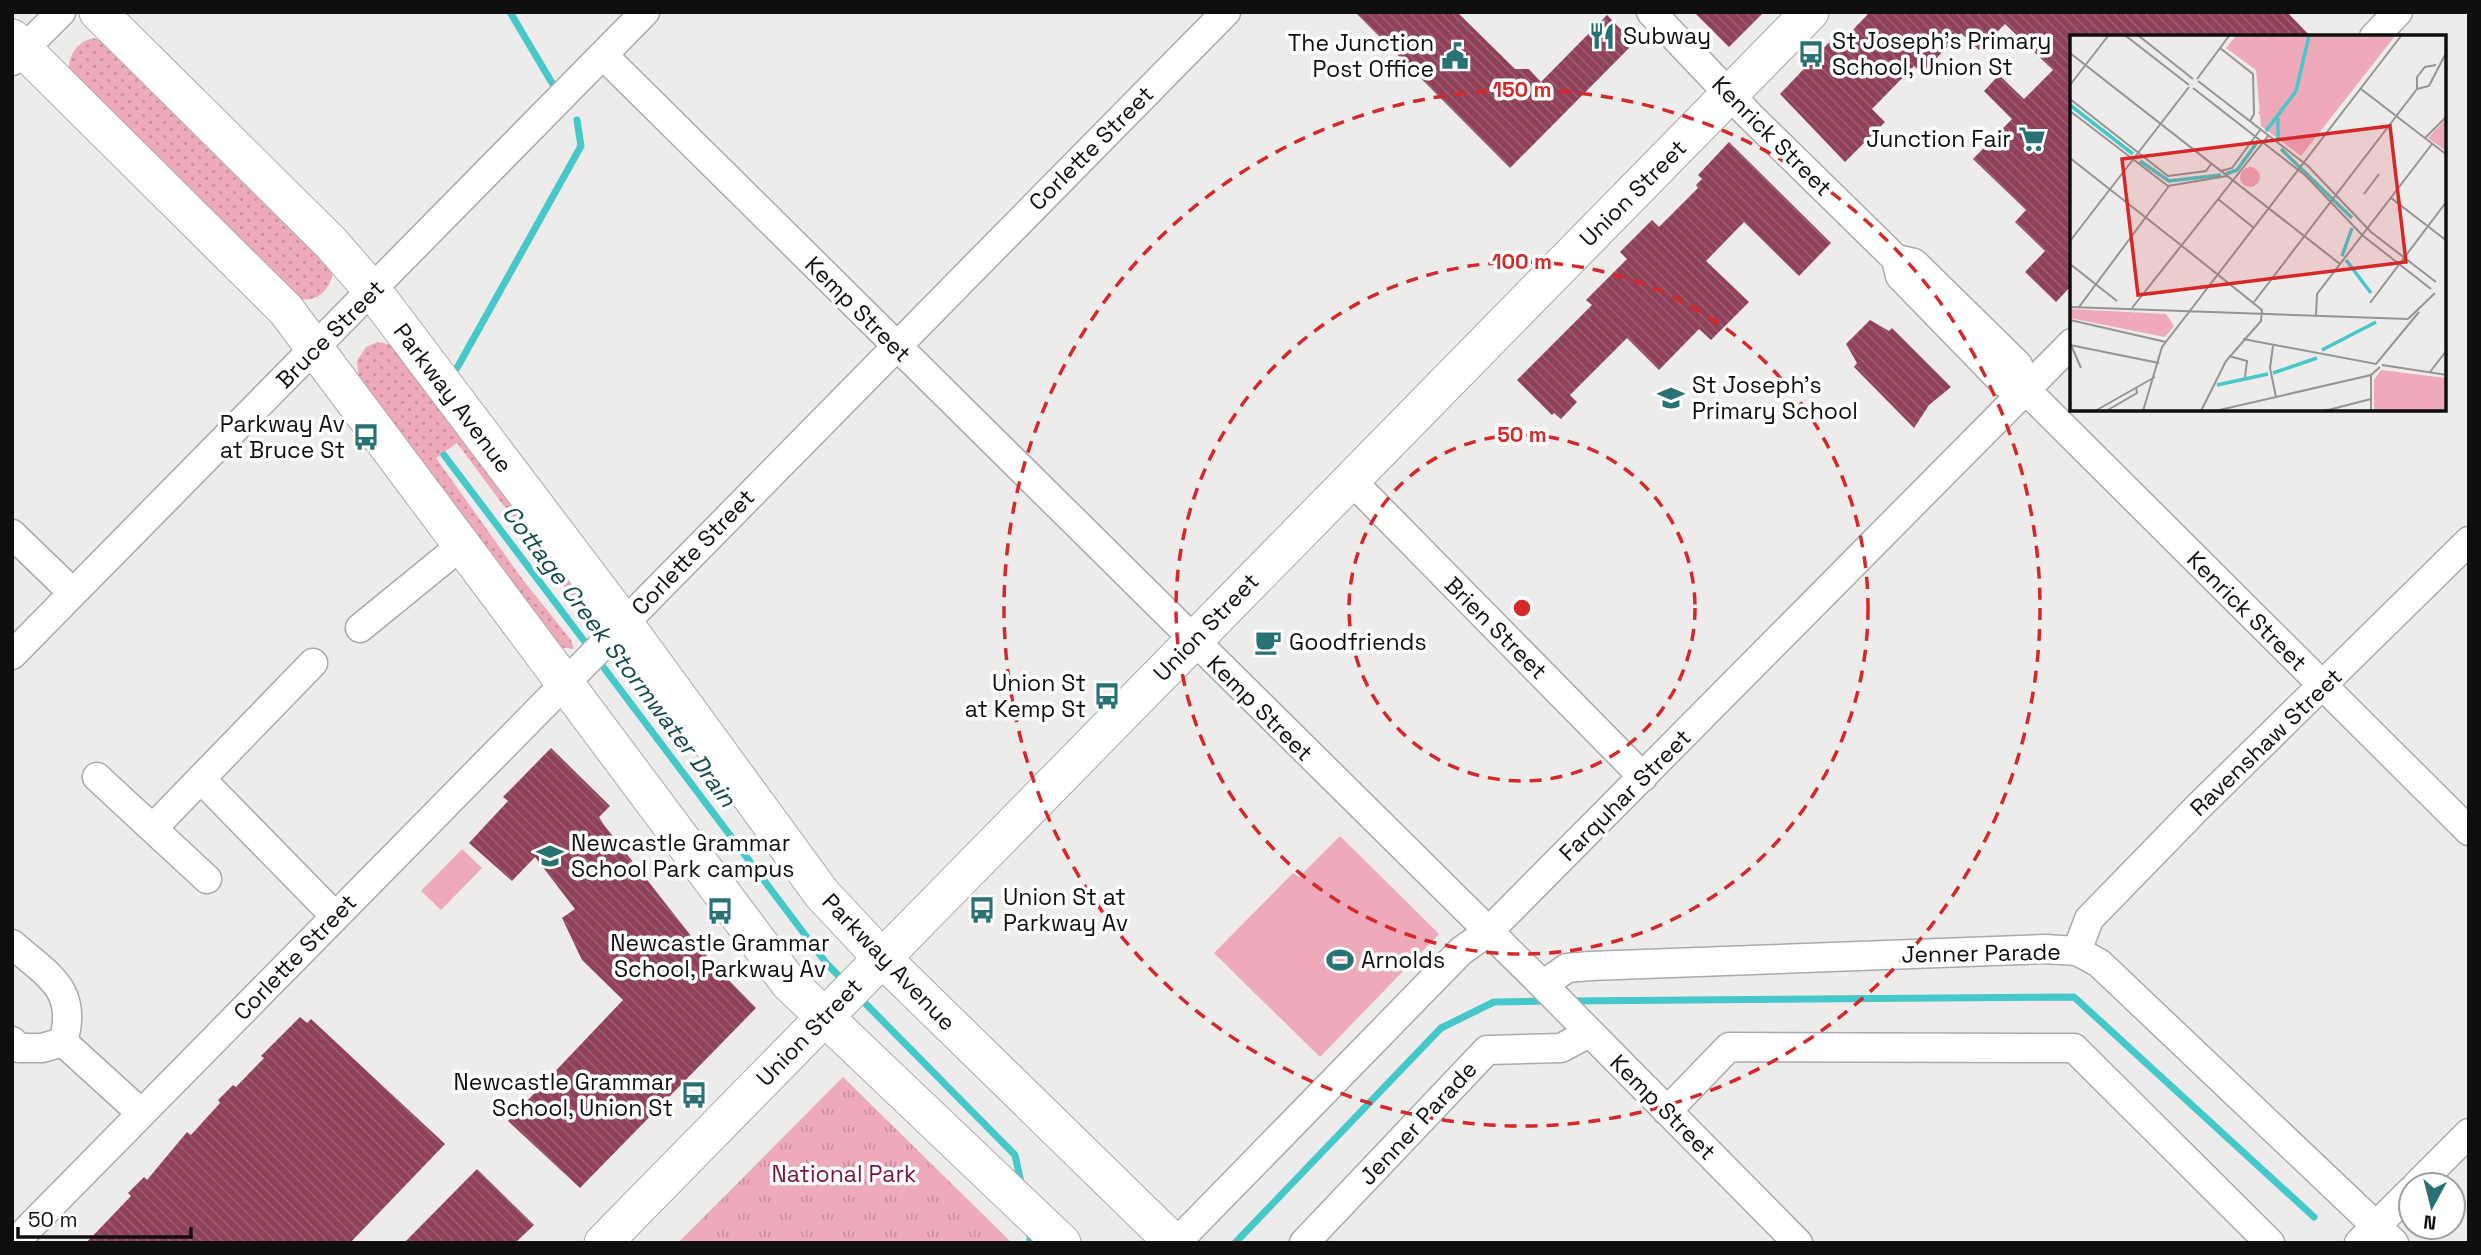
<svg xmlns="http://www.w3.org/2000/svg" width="2481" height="1255" viewBox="0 0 2481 1255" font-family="'Space Grotesk',sans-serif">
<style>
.grass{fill:url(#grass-dots)}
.park{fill:url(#park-tufts)}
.pitch{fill:#eea9ba}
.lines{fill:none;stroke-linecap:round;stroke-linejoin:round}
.stream{stroke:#45c8c9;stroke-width:7}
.building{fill:url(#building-back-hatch)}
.minor-casing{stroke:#aca9aa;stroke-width:31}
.major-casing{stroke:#aca9aa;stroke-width:39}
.minor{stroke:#fff;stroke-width:28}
.major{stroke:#fff;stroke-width:37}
.ring{fill:none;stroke:#d62828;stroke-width:3.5;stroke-dasharray:12 9}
.labels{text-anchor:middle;stroke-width:7;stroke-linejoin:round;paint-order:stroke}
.poi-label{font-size:23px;fill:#100f0f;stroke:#fff;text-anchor:start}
.street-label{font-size:23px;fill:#100f0f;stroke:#fff}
.park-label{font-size:23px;fill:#7a103c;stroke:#fff}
.water-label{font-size:24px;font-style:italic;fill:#114a4b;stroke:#fff}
.inset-river{fill:none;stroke:#45c8c9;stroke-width:3.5}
.inset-road{fill:none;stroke:#959393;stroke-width:2}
.view{fill:#d62828;fill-opacity:0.15;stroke:#d62828;stroke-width:3.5}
.inset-edge{fill:none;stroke:#100f0f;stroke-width:3.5}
.centre{fill:#d62828;stroke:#fff;stroke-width:3.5}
.ring-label{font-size:21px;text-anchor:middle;font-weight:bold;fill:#d62828;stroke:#fff;stroke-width:7;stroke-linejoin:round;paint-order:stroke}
</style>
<defs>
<pattern id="grass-dots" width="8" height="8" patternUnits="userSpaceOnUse" patternTransform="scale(1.75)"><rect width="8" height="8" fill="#eea9ba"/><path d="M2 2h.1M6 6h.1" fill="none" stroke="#cb909f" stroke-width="1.8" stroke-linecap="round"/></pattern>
<pattern id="park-tufts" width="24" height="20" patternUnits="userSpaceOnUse" patternTransform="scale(1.75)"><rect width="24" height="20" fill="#eea9ba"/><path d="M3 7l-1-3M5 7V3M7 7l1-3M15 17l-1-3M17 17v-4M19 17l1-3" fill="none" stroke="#cb909f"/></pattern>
<pattern id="building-back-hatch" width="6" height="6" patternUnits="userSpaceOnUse" patternTransform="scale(1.75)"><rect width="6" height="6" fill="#904058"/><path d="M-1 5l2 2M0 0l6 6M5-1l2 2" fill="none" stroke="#9a5e70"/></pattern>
</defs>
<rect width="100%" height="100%" fill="#eeebeb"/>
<!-- grass -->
<path class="grass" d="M93 38 105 41 333 266C333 287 320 303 298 299L69 74C68 56 75 43 93 38Z
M378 342 396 346 602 616 599 625 591 630 585 615 457 443 436 458 523 580 571 640 574 649 557 647 359 380 357 361 366 347Z"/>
<!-- park -->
<path class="park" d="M843 1077 1012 1243H678Z"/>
<!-- pitch -->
<path class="pitch" d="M1340 836 1439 934 1320 1057 1214 953 1293 873 1299 877Z
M462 849 482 868 441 910 421 891Z"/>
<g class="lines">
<!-- stream -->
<path class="stream" d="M510 12 552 83
M457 368 581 146 577 120
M444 455 591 650
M598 660 827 964 844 981
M859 997 1015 1155 1022 1187
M1570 1001 2074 997 2314 1217
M1030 1243V1229
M1235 1243 1441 1028 1494 1002 1548 1001"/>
</g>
<!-- building -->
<path class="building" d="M1355 12H1457L1515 69H1529L1541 82 1607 15 1634 43 1510 168Z
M1694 12H1764L1729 47Z
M1870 12H2287L2311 37H2071V286L2056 302 2025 272 2045 251 2015 222 2026 210 1973 159 2012 119 1984 91 1999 75 2024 99 2053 70 2005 24 1979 50 1961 33 1922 73 1914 66 1872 109 1885 122 1845 162 1780 94 1838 33 1844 39Z
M1729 142 1831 243 1799 276 1744 222 1706 261 1749 302 1711 340 1699 329 1659 370 1627 338 1570 395 1577 402 1561 419 1554 413 1552 415 1517 380 1592 305 1586 300 1627 259 1620 252 1652 220 1659 227 1698 188 1696 185 1702 179 1698 175Z
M1870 320 1889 331 1892 328 1951 387 1929 405 1914 428 1854 367 1857 363 1846 344Z
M551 748 610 806 599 817 604 825 713 964 756 1008 580 1188 508 1121 623 1000 582 960 562 918 575 909 535 857 512 881 469 843 508 801 503 797Z
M300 1017 307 1023 311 1019 445 1144 350 1243H86L131 1196 128 1193 144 1177 147 1180 187 1132 191 1135 220 1103 218 1100 233 1085 236 1087 264 1058 261 1056Z
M477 1169 534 1225 515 1243H404Z"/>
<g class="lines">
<defs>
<path id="minor" d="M1651 12 1749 115 1896 259 1914 263 2018 365 2026 390
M2374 37 2398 12
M603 55 1543 985 1798 1243
M12 61 61 12
M1896 259 1900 276 2003 382 2026 390 2469 831
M1350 479 1643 777
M12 534 73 593
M360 628 463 544
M12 655 645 12
M97 777 207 879
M201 779 335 916
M154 827 313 663
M12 944C47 975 79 989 63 1042
M2077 951 2089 919 2198 807 2469 541
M1543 985 1567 968 1590 966 2045 949 2077 951 2099 963 2394 1243
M12 1041 19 1048H42L63 1042
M63 1042 141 1113
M1667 1111 1729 1047 2074 1048 2270 1243
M2417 1185 2469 1133
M14 1243 1226 12
M1176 1243 1461 951 1488 932 2072 343
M1304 1243 1487 1050 1561 1048 1589 1033
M2359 1243 2411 1191"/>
<path id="major" d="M98 12 331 243 373 291 624 623 822 894 882 958 1174 1243
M12 38 286 310 789 983 1062 1243
M603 1243 1810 12"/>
</defs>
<!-- minor casing -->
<use href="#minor" class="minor-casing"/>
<!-- major casing -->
<use href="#major" class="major-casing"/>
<!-- minor -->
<use href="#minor" class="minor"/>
<!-- major -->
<use href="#major" class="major"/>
</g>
<!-- distance rings -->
<g class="ring">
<circle cx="1522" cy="608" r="173"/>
<circle cx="1522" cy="608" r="346"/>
<circle cx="1522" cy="608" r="518"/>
</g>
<!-- icons -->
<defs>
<symbol id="restaurant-bare" viewBox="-9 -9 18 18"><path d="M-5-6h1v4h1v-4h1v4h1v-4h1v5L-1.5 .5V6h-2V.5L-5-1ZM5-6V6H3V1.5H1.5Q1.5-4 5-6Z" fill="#287273" stroke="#fff" stroke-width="2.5" paint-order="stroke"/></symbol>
<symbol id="bus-bare" viewBox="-9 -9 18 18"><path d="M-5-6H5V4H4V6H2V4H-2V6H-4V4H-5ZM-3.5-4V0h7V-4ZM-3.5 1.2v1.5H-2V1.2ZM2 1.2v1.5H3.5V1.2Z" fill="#287273" stroke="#fff" stroke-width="2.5" paint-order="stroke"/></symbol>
<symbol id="civic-bare" viewBox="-9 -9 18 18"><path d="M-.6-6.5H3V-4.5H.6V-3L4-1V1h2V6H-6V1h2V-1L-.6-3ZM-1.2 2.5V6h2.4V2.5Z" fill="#287273" stroke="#fff" stroke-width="2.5" paint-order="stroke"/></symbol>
<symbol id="supermarket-bare" viewBox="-9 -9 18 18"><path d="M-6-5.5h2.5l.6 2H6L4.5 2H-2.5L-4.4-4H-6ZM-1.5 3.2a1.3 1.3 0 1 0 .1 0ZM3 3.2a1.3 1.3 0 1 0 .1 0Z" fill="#287273" stroke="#fff" stroke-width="2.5" paint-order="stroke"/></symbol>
<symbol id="school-bare" viewBox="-9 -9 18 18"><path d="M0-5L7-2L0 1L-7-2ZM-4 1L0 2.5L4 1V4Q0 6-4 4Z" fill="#287273" stroke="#fff" stroke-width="2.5" paint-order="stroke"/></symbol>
<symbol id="cafe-bare" viewBox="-9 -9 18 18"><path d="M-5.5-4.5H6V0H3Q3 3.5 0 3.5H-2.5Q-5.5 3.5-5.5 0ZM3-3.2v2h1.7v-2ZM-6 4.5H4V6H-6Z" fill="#287273" stroke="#fff" stroke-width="2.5" paint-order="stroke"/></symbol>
<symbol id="stadium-bare" viewBox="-9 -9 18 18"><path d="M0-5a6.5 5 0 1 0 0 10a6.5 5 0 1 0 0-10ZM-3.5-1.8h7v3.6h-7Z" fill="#287273" stroke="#fff" stroke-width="2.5" paint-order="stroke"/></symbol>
</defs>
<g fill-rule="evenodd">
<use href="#restaurant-bare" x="1583" y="17" width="38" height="38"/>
<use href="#bus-bare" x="1792" y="35" width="38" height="38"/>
<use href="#civic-bare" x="1436" y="37" width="38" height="38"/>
<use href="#supermarket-bare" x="2013" y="120" width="38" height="38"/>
<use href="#school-bare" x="1652" y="379" width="38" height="38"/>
<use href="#bus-bare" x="347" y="418" width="38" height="38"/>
<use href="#cafe-bare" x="1249" y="623" width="38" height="38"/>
<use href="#bus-bare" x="1088" y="677" width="38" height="38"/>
<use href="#school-bare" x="531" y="837" width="38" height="38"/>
<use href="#bus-bare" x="963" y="891" width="38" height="38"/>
<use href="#bus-bare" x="701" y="892" width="38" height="38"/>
<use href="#stadium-bare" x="1321" y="941" width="38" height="38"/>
<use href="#bus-bare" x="675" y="1076" width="38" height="38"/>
</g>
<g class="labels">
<!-- poi labels -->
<g class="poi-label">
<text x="1623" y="44">Subway</text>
<text x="1832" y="49">St Joseph's Primary<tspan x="1832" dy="26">School, Union St</tspan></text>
<text x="1434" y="51" text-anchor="end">The Junction<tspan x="1434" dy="26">Post Office</tspan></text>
<text x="2011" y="147" text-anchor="end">Junction Fair</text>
<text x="1692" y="393">St Joseph's<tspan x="1692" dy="26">Primary School</tspan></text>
<text x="345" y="432" text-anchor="end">Parkway Av<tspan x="345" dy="26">at Bruce St</tspan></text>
<text x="1289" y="650">Goodfriends</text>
<text x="1086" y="691" text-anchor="end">Union St<tspan x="1086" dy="26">at Kemp St</tspan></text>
<text x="571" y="851">Newcastle Grammar<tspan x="571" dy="26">School Park campus</tspan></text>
<text x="1003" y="905">Union St at<tspan x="1003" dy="26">Parkway Av</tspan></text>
<text x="720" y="951" text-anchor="middle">Newcastle Grammar<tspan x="720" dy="26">School, Parkway Av</tspan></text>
<text x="1361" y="968">Arnolds</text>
<text x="673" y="1090" text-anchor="end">Newcastle Grammar<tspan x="673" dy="26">School, Union St</tspan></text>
</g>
<!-- street labels -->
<g class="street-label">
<text transform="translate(1772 136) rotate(45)" y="8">Kenrick Street</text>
<text transform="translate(1091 148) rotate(-45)" y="8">Corlette Street</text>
<text transform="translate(1633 193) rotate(-45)" y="8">Union Street</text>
<text transform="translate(858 309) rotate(45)" y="8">Kemp Street</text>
<text transform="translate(330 334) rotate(-45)" y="8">Bruce Street</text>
<text transform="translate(453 398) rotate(53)" y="8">Parkway Avenue</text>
<text transform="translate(693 552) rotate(-46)" y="8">Corlette Street</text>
<text transform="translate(2247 611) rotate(45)" y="8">Kenrick Street</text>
<text transform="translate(1206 627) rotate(-46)" y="8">Union Street</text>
<text transform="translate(1496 628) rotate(45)" y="8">Brien Street</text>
<text transform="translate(1260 708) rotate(45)" y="8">Kemp Street</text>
<text transform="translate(2266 742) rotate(-44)" y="8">Ravenshaw Street</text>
<text transform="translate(1625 795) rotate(-45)" y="8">Farquhar Street</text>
<text transform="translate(1981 953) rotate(-1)" y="8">Jenner Parade</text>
<text transform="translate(295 957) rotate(-46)" y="8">Corlette Street</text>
<text transform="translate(889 962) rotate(46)" y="8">Parkway Avenue</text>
<text transform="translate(809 1032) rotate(-46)" y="8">Union Street</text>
<text transform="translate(1663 1107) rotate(45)" y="8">Kemp Street</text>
<text transform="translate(1418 1123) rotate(-47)" y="8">Jenner Parade</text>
</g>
<!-- park labels -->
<g class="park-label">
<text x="844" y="1182">National Park</text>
</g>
<!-- water labels -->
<g class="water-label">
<text transform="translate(619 656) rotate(53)" y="8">Cottage Creek Stormwater Drain</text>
</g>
</g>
<!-- overview -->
<g transform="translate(2070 35)">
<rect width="376" height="376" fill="#eeebeb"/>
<path d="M166 1H325L231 121 191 91 186 35 156 13ZM376 84V116L358 103ZM0 274 96 279 104 291 95 302 0 283ZM311 335 376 343V376H304V345Z" fill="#eea9ba"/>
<path d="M174 1 192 3 189 14 183 13 189 15 186 26 174 23 177 11 174 20 168 19 171 8 178 9 172 7ZM206 4 230 14 217 46 192 36ZM249 43 272 58 235 104 214 88ZM197 53 212 64 198 85 188 78 196 68 190 63ZM170 142a10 10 0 1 1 20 0a10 10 0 1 1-20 0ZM367 344 376 345V376H347L351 354Z" fill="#eea9ba"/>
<path class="inset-river" d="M0 70 63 119M208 83V105M196 96 226 56 239 1M211 114 282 183M70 126 99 146 151 140M156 139 167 135 188 106M272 221 282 193M276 225 301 258M252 315 306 287M203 338 247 323M147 350 198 339"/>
<path class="inset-road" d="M56 1 119 50M69 1 123 44M150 13 183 39 184 79 180 86M0 18 270 229M127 44 159 1M128 46 238 131 301 197 366 247M0 50 38 1M123 53 236 141 292 200 361 254M291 54 377 120M347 54 359 51 377 16M0 64 98 141 136 136 141 129M0 76 98 151 157 141M355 103 377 81M0 123 112 211M151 136 162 133 190 95M294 159 309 139M321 163 377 206M148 164 184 193M0 206 119 52M112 211 192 275 191 286 156 326 131 376M0 229 47 266M184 267 347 54V42L355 32 366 30M300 268 377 166M0 272 338 284M9 272 99 151M62 273 198 101M119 277 331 1M246 280 247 259 362 109M338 284 365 258M0 285 96 307M173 304 306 329 349 277M0 310 89 328M1 310 11 333M203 311 200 333 206 362M159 321 177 326 175 342M312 330 377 340M360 337 377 315M25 376 85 342M36 376 67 358 66 352M73 376 92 312 119 277M145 376 301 340 310 332M254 376 301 364M301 376V340"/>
<path class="view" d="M320 91 336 227 68 260 52 124Z"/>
<rect width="376" height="376" class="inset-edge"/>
</g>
<circle cx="1522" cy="608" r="10" class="centre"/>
<g class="ring-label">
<text x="1522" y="97">150 m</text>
<text x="1522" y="269">100 m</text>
<text x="1522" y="442">50 m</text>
</g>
<!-- border -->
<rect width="2481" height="1255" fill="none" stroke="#100f0f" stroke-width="28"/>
<!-- north arrow -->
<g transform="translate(2432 1206) rotate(187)"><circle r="33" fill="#ffffff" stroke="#9f9f9f" stroke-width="2"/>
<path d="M0-5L12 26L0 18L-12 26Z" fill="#287273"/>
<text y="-10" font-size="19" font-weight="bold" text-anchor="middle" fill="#100f0f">N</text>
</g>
<!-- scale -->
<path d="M18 1227v10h173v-10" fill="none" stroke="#100f0f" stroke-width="3.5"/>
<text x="28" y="1227" font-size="21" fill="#100f0f" stroke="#ffffff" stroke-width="5" paint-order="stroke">50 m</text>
</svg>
